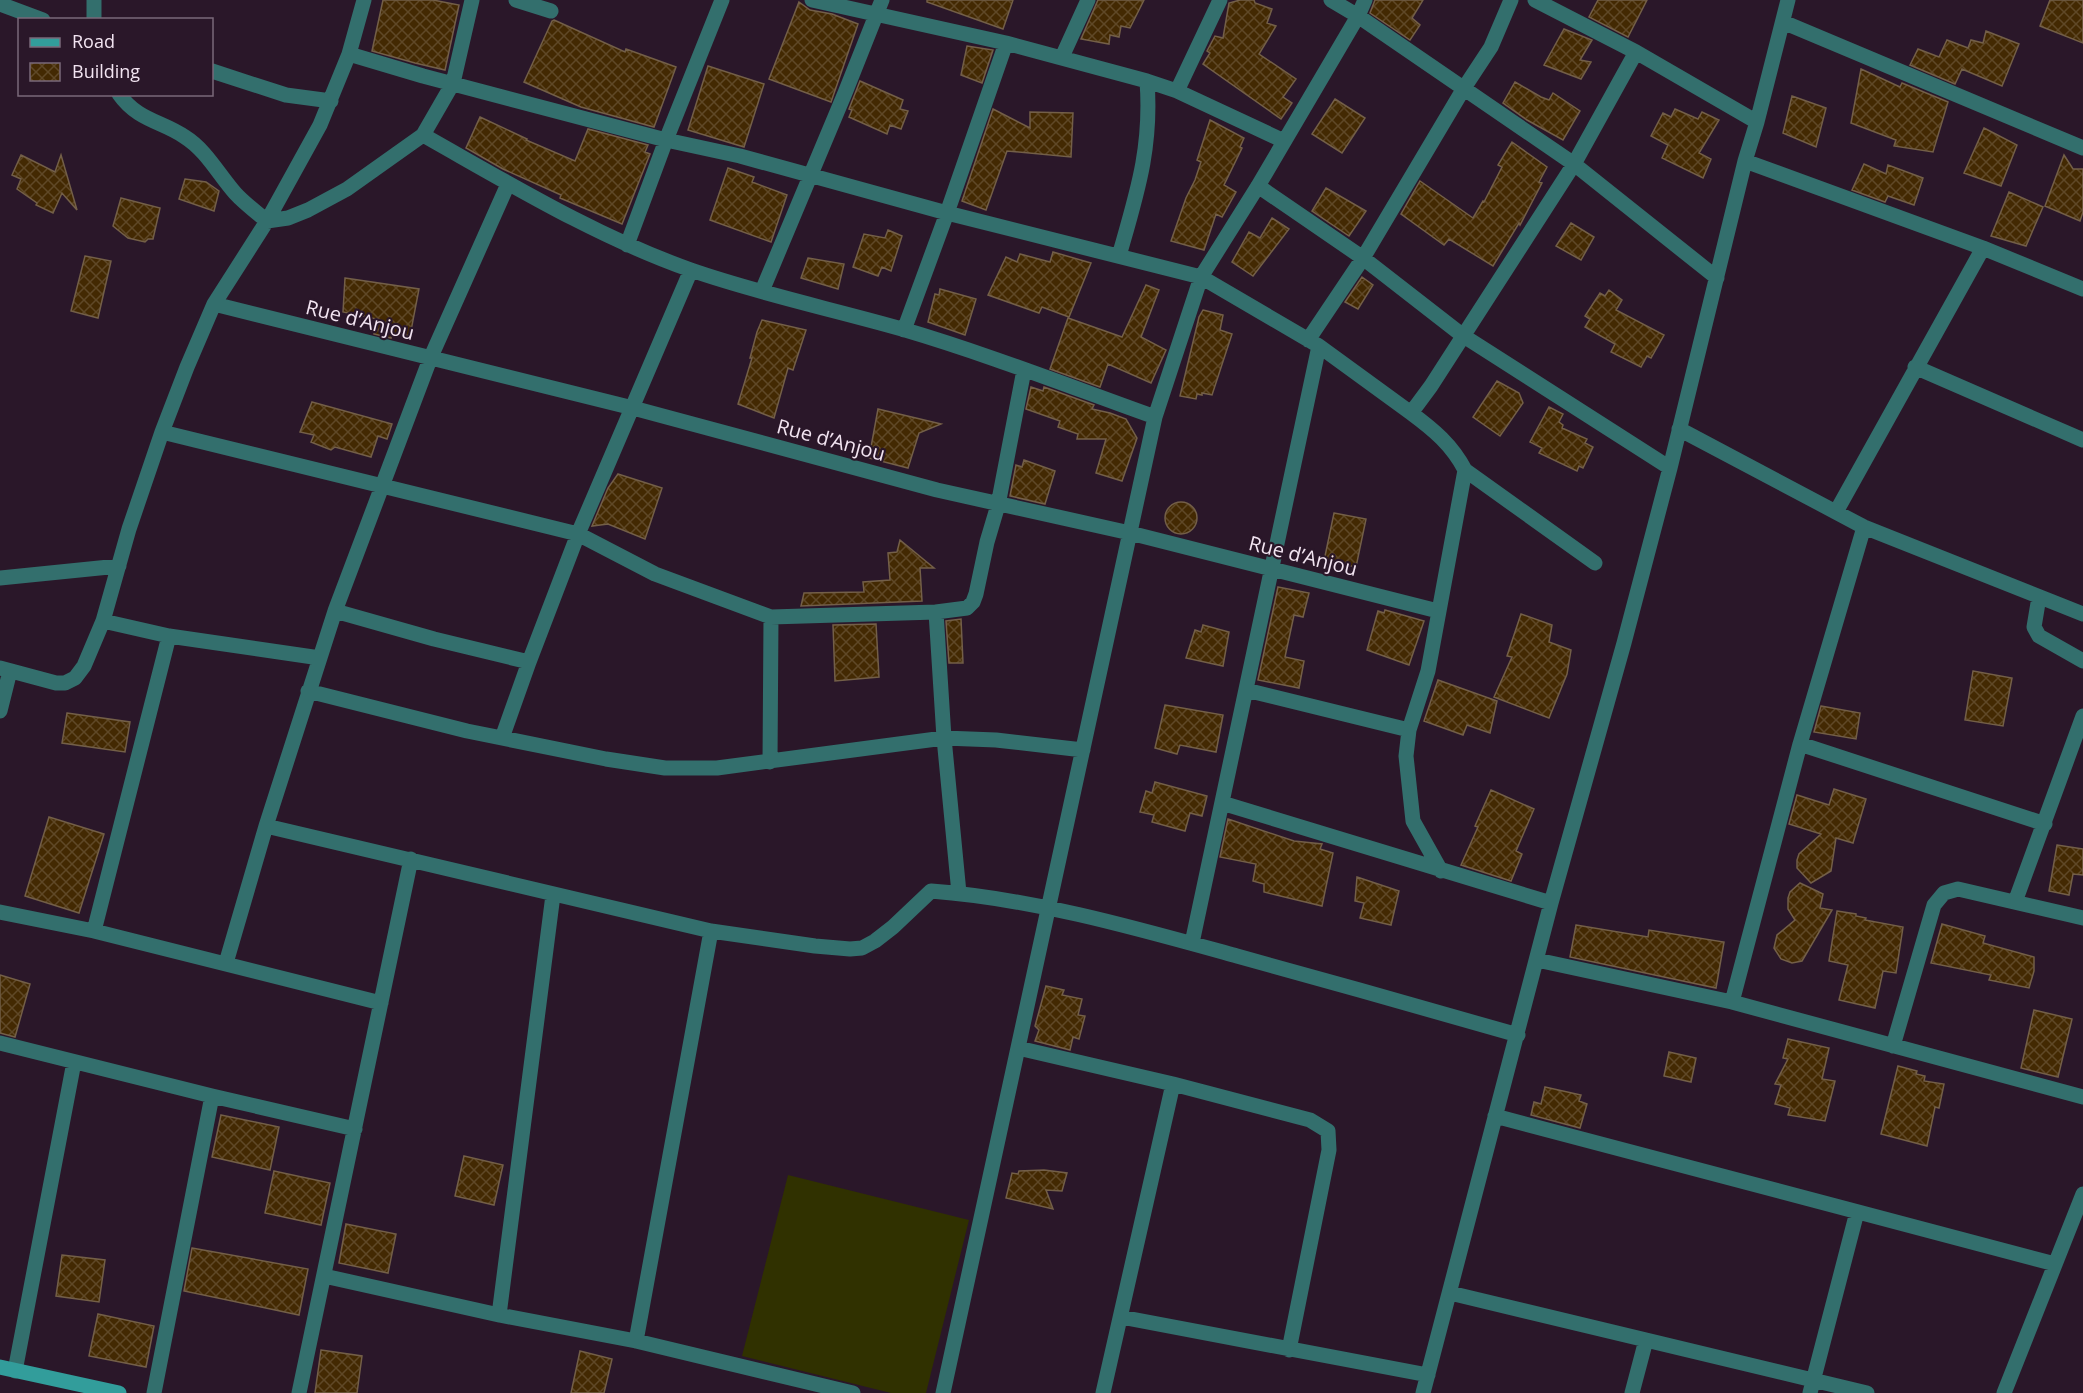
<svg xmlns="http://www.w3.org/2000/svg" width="2083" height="1393" viewBox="0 0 2083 1393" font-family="'Open Sans',sans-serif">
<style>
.pitch{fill:#303100}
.building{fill:url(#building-cross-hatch);stroke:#735f48;stroke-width:1.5}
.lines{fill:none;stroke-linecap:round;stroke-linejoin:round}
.minor{stroke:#336f6d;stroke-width:15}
.secondary{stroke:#329d9b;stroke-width:15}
.labels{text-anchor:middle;stroke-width:4.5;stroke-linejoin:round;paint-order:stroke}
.street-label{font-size:20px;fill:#f2e4f1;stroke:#2a1729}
</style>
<defs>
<pattern id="building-cross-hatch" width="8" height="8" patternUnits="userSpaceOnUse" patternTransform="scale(1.5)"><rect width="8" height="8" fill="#432902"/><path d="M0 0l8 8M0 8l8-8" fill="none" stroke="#5f4827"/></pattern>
</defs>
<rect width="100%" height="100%" fill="#2a1729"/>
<!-- pitch -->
<path class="pitch" d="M788 1175 969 1220 926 1393H891L742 1356Z"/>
<!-- building -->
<path class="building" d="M383 0H433L459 5 445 70 415 63 372 51Z
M927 0H1013L1003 29 927 2Z
M1098 0H1144L1130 28 1121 26 1119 37 1110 35 1109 44 1081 39Z
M1240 0H1254L1255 3 1272 9 1267 23 1276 26 1259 54 1296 79 1283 97 1292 103 1281 119 1203 64 1210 53 1207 51 1215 36 1223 38 1229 3Z
M1375 0H1423L1412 18 1420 25 1410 40 1370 13Z
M1598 0H1647L1628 37 1589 17Z
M2050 0H2083V43L2040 26Z
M799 2 810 10 832 14 858 24 831 102 769 79Z
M554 20 625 52 626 49 676 67 654 127 581 107 524 82 552 21Z
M1564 29 1592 40 1580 60 1591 62 1581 79 1544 65Z
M1986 31 2019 44 2002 86 1962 69 1955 84 1910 65 1918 49 1939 57 1947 40 1968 48 1971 40 1983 43Z
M967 46 993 50 982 83 961 75Z
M708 66 764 84 744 147 688 130Z
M1861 69 1900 87 1902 83 1948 102 1933 152 1894 146 1896 140 1851 123Z
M860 81 903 100 900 109 908 111 901 129 890 125 887 134 849 117 852 110 849 109Z
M1515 82 1541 97 1549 100 1553 93 1580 111 1563 140 1527 120 1503 103Z
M1792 96 1826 108 1816 147 1783 133Z
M1335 99 1365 118 1342 153 1312 134Z
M993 109 1030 128V112L1073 113 1071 157 1007 151 986 210 962 201Z
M1675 109 1698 119 1702 112 1719 120 1699 153 1711 159 1703 178 1662 158 1668 145 1651 136 1663 113 1671 117Z
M480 117 527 139 526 140 575 161 588 129 648 145 645 152 650 154 622 224 560 198 561 195 503 169 466 148Z
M1210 120 1244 138 1240 147 1242 148 1224 185 1236 192 1222 217 1216 214 1204 250 1171 241 1186 198 1195 180 1201 162 1197 160Z
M1984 128 2017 145 2001 186 1964 173Z
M1512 142 1547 167 1539 182 1542 183 1520 225 1519 223 1493 266 1449 239 1444 245 1401 214 1420 181 1473 218 1483 201 1484 202 1502 167 1498 165Z
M21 155 55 172 61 155 77 210 62 193 53 213 36 205 37 203 17 189 21 179 12 175Z
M2064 155 2073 169H2083V212L2080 221 2045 206Z
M1864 164 1886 174 1888 165 1923 178 1914 205 1888 196 1885 202 1852 190Z
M728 168 754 177 752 182 787 195 771 242 710 220Z
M185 179 206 182 219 191 214 211 179 199Z
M1326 188 1366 211 1349 236 1312 211Z
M2009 192 2043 207 2026 246 1991 236Z
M121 198 160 208 153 239H148L145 242 128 238 113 226Z
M1272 218 1289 229 1253 276 1232 262 1249 232 1260 238Z
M1571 223 1594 237 1581 260 1556 246Z
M888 230 902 236 891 271 882 267 878 276 853 267 864 234 885 238Z
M1053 252 1091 263 1069 317 1042 307 1039 313 988 295 1006 257 1017 262 1020 254 1050 262Z
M85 256 111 261 98 318 71 311Z
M808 258 844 264 838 289 801 278Z
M1362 277 1373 285 1358 309 1345 302Z
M345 278 419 289 410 336 392 333 391 338 374 334 377 319 343 312Z
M1146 285 1159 290 1141 337 1166 350 1151 383 1108 364 1100 387 1050 369 1068 318 1122 337Z
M940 289 976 299 965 335 928 322 935 294 939 295Z
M1609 290 1622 300 1616 310 1664 335 1651 358 1647 356 1641 367 1611 352 1615 344 1585 327 1590 319 1585 316 1600 293 1605 296Z
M1203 310 1223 315 1220 330 1232 334 1212 395 1202 393V395L1197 394 1196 399 1180 396 1199 317Z
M762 320 806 330 793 370 788 368 774 418 738 404 752 358H750L757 332Z
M1497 381 1519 393 1523 403 1500 436 1473 417Z
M1031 387 1043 391 1044 387 1094 405 1092 409 1110 413 1126 419 1137 438 1122 481 1096 473 1106 439H1077L1078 434 1058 427 1060 421 1026 409Z
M312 402 392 424 387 439 378 436 371 457 335 447 331 450 311 442 314 435 300 432Z
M1549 407 1563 414 1559 422 1563 425 1562 428 1587 439 1585 443 1593 447 1583 468 1579 466 1577 471 1539 453 1542 448 1530 442Z
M878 409 941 424 919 433 908 468 869 458Z
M1024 460 1055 471 1045 504 1010 496 1016 465 1022 467Z
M618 474 662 488 645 539 608 524 592 526 608 488Z
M1165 518a16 16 0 1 1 32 0a16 16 0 1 1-32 0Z
M1334 513 1366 519 1356 567 1324 561Z
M900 540 934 568H920L922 601 801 606 804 593 864 592 863 582 890 580 888 553 897 552Z
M1278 587 1309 593 1303 617 1294 615 1285 657 1304 661 1299 688 1258 680Z
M1385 610 1424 621 1409 665 1367 650 1378 611 1384 613Z
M1521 614 1552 625 1549 642 1571 650 1567 674 1549 718 1494 697 1512 657 1507 656Z
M961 619 963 663H949L946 621Z
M876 624 879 677 835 681 833 625Z
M1203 625 1229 632 1223 666 1186 658 1195 630 1201 632Z
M1973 671 2012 678 2003 726 1965 720Z
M1438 680 1497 701 1490 733 1467 725 1463 735 1424 721Z
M1165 705 1223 715 1216 752 1180 745 1177 754 1155 748Z
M1821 706 1860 713 1856 739 1814 732Z
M67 713 130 722 125 752 62 743Z
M1155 782 1207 796 1202 816 1190 813 1185 831 1152 822 1154 815 1140 812 1146 791 1152 793Z
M1834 789 1866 799 1853 843 1836 838 1831 871 1811 883 1797 868V860L1799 854 1821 834 1789 824 1797 795 1829 805Z
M1491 790 1534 809 1516 851 1522 854 1511 881 1461 865 1478 827 1475 826Z
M49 817 104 834 79 913 25 896Z
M1228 819 1294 841 1322 844 1320 849 1333 853 1322 906 1264 892V884L1253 881 1256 864 1220 857Z
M2057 845 2083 849V875L2073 874 2069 895 2049 891Z
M1357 877 1399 891 1391 925 1360 918 1364 903 1355 901Z
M1800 883 1823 894 1820 908 1832 910 1802 961 1792 963 1781 959 1774 948 1777 935 1795 920 1788 909V898L1790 892Z
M1837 911 1856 914V916L1866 918 1865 920 1903 927 1896 973 1883 971 1875 1008 1839 1000 1848 965 1829 961Z
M1942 924 1985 936 1983 943 2034 957V971L2029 988 1989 980 1991 975 1931 963Z
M1576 925 1648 937 1649 930 1724 942 1716 988 1570 957Z
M0 975 30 984 15 1037 0 1033Z
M1046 986 1064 990 1062 995 1082 999 1078 1015 1085 1016 1079 1039 1073 1037 1070 1050 1035 1041 1039 1030 1035 1026Z
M2034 1010 2072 1019 2058 1077 2021 1068Z
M1788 1039 1829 1048 1822 1079 1835 1081 1825 1121 1788 1115 1790 1108 1775 1104 1781 1085 1775 1084 1788 1059 1783 1058Z
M1669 1052 1696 1058 1691 1082 1664 1076Z
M1898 1066 1917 1071 1916 1074 1925 1076 1924 1081 1944 1084 1939 1108 1935 1107 1927 1146 1881 1134Z
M1545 1087 1581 1095 1579 1101 1587 1104 1580 1128 1531 1115 1534 1102 1541 1104Z
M221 1115 279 1127 270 1170 212 1157Z
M464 1156 503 1165 494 1205 455 1196Z
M1044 1170 1067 1173 1062 1191 1046 1190 1053 1209 1006 1198 1012 1173 1018 1174 1019 1171Z
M274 1171 330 1183 321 1225 265 1213Z
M346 1224 396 1234 388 1273 339 1263Z
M192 1248 308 1269 299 1315 184 1291Z
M62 1255 105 1260 99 1302 56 1296Z
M98 1314 154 1326 146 1367 89 1356Z
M321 1350 362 1356 357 1393H315Z
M580 1351 612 1359 604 1393H571Z"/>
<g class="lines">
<!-- minor -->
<path class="minor" d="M516 0 551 11
M812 0 1006 43 1147 81 1177 91 1284 141
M1331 0 1358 16 1574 164 1717 278
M1535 0 1636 52 1757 122
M0 4 43 20
M94 20V0
M1783 22 2083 148
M349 54 423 76 666 140 740 156 947 213 1201 277 1319 346 1411 413 1431 386 1574 164 1636 52
M1062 57 1088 0
M212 71 286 95 331 101
M1177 91 1220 0
M119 94C138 121 162 121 185 137 206 150 219 175 235 193 244 203 256 212 267 221L288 218 308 210 347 189 423 135 453 83 472 0
M423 135C510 184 597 237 691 270 760 294 832 309 902 329 987 354 1071 387 1155 417
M1745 161 1983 248 2083 289
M1258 186 1363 258 1462 335 1670 468
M627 245 666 140 722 0
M1119 256C1137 193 1152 148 1147 81
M762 291 845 93 882 0
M214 304 633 408 937 490 1130 533 1438 611
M904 330 947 213 1006 43
M1308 340 1363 258 1464 88 1491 47 1511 0
M1915 367 2083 440
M1411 413C1434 430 1452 445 1465 470L1428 671 1409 730 1406 756 1413 821 1441 871
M1679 429 1864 527 2083 614
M162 432 578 534 655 574 771 617 936 612
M1465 470 1595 563
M1836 512 1983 248
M0 578 119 566
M2039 597 2034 627 2039 636 2083 661
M335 611 434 639 529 662
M103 621 169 636 320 658
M0 668 56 683H65L75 678 84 666 103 621 129 529 162 432 187 367 214 304 267 221 320 125 349 54 364 0
M1246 690 1409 730
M308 691 467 731 606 759 665 768H717L944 738 996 740 1083 750
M0 711 10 671
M502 738 529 662 578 534 691 270
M1800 744 2045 824
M770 762 771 617
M1222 803 1551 903
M266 826 711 931 815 946 850 949 862 948 875 941 893 927 931 891C1035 899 1136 928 1237 956 1331 982 1424 1008 1518 1035
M959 893 944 738 936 612 967 608 973 602 976 594 987 542 998 505 1024 370
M2015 902 2083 716
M0 912 94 931 381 1003
M94 931 169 636
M1192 943 1319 346
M1537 960 1732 1002 2083 1097
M226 963 266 826 335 611 430 359 508 184
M1732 1002 1800 744 1864 527
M0 1043 212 1096 355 1129
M1893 1046 1934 905 1944 893 1958 889 2083 918
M1018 1048 1173 1084 1310 1120 1328 1131 1329 1150 1289 1350
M1495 1116 2055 1264
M324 1276 499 1315 636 1341 853 1393
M1450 1293 1867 1393
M499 1315 553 895
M1121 1317 1428 1375
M636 1341 711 931
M15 1371 74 1062
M154 1393 212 1096
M299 1393 411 859
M943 1393 1155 417 1201 277 1258 186 1358 16 1365 0
M1103 1393 1173 1084
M1423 1393 1551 903 1624 643 1670 468 1745 161 1757 122 1788 0
M1632 1393 1646 1340
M1810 1393 1857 1212
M2004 1393 2083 1194"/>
<!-- secondary -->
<path class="secondary" d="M0 1367 119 1393"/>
</g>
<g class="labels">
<!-- street labels -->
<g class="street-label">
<text transform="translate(360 320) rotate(14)" y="7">Rue d’Anjou</text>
<text transform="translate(831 440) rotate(15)" y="7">Rue d’Anjou</text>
<text transform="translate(1303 556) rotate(14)" y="7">Rue d’Anjou</text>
</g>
</g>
<!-- legend -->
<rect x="18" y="18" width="195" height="78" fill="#2a1729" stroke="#7a6979" stroke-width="1.5"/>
<rect x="30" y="38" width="30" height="9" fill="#329d9b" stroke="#7a6979" stroke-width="1.5"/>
<text x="72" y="48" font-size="18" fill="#f2e4f1">Road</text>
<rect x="30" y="63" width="30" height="18" fill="url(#building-cross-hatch)" stroke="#7a6979" stroke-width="1.5"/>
<text x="72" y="78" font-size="18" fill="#f2e4f1">Building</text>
</svg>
